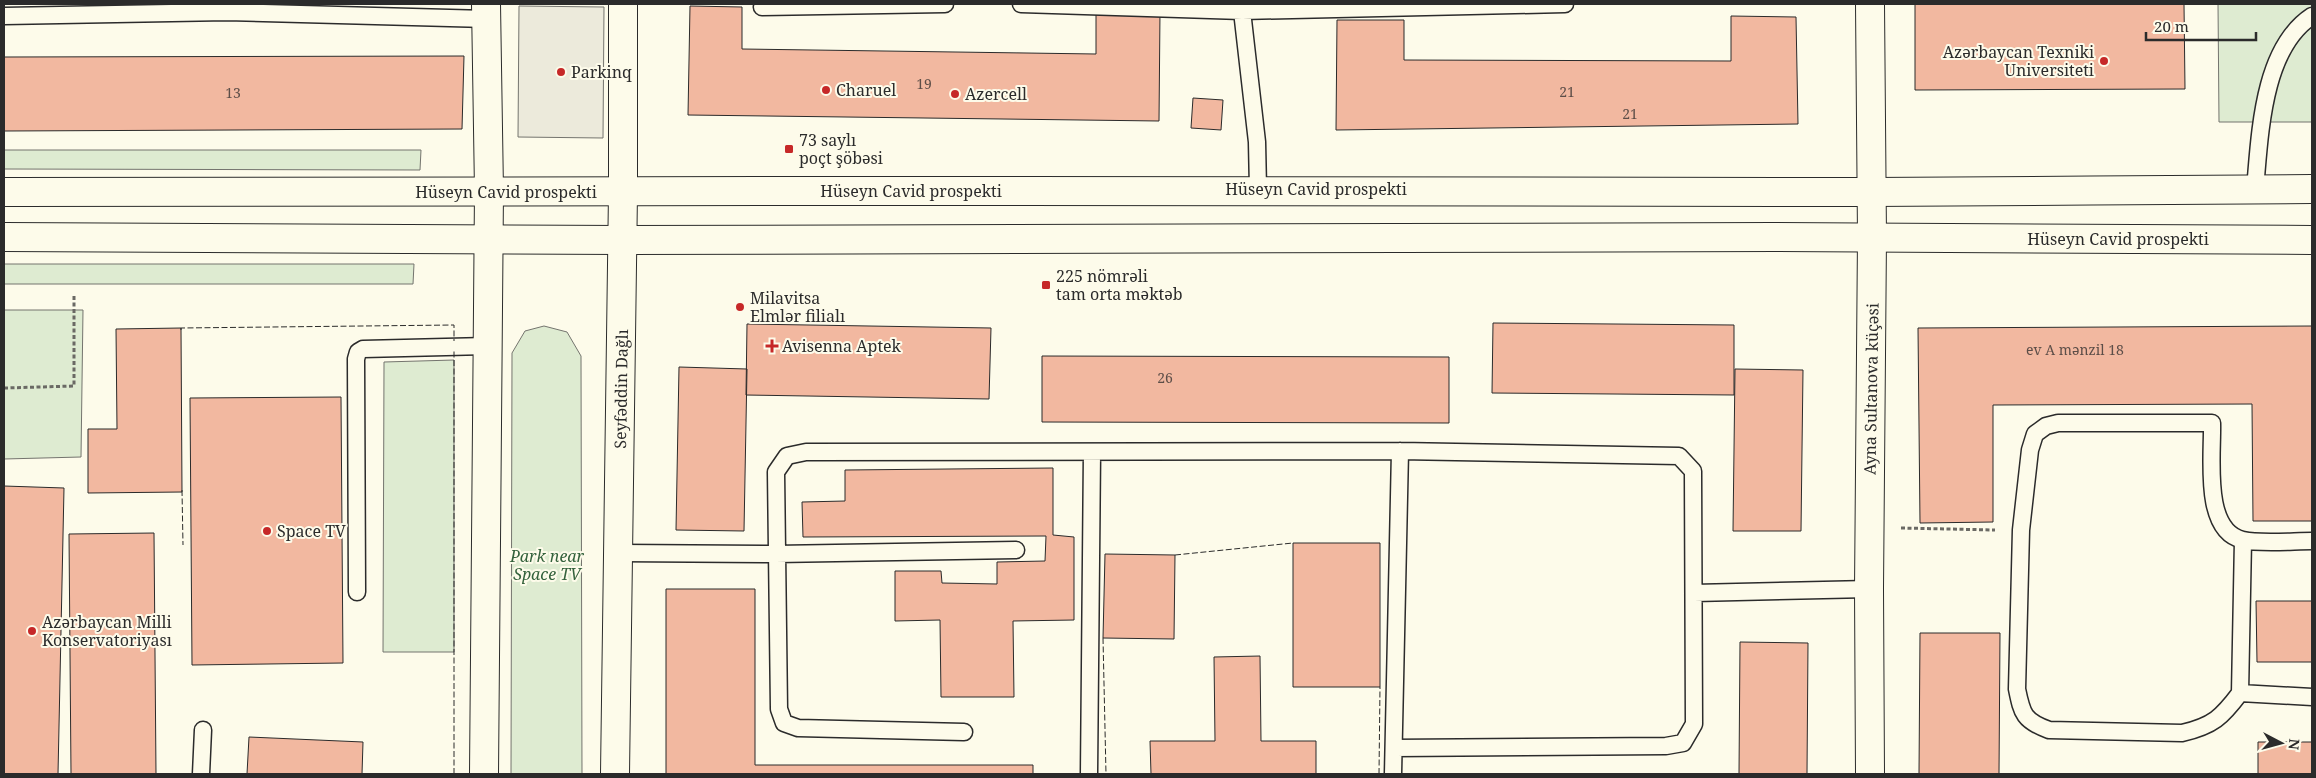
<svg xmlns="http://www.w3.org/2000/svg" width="2316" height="778" viewBox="0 0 2316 778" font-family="'Noto Serif',serif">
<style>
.green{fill:#deebd1;stroke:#74746e}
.parking{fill:#eceadb;stroke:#74746e}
.building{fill:#f2b8a0;stroke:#2b2b2b}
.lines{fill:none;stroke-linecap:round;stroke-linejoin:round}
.service-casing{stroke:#2b2b2b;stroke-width:19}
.minor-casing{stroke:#2b2b2b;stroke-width:30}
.tertiary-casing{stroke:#2b2b2b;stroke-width:30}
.secondary-casing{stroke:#2b2b2b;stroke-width:30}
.primary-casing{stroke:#2b2b2b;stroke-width:30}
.path{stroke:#6a6964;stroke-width:3;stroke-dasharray:4 2.5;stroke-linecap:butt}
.service{stroke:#fdfbea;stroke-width:16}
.minor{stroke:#fdfbea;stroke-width:28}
.tertiary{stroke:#fdfbea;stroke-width:28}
.secondary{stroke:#fdfbea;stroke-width:28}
.primary{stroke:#fdfbea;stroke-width:28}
.fence{stroke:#2b2b2b;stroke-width:1;stroke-dasharray:6 2.5;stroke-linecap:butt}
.poi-dot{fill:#c62828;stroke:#fdfbea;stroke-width:2}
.labels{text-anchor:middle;stroke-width:4;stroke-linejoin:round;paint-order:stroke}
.number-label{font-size:14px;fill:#5d4e48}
.poi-label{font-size:16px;fill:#2b2b2b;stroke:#fdfbea;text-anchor:start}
.street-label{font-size:16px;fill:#2b2b2b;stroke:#fdfbea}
.park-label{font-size:16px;font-style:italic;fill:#34623c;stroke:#fdfbea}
</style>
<rect width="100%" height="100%" fill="#fdfbea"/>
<!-- green -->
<path class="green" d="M2218 4H2312V122H2219Z
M4 150H421L420 170 4 169Z
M4 264H414L413 284H4Z
M4 310H83L81 457 4 459Z
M544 326 567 332 581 356 582 774H511L512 353 525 331Z
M454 360V652H383L384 362Z"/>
<!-- parking -->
<path class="parking" d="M519 6 604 7 603 138 518 137Z"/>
<!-- building -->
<path class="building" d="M1915 4H2184L2185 89 1915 90Z
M690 6 742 7V49L1096 54V11L1160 12 1159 121 688 115Z
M1731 16 1796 17 1798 124 1336 130 1337 20H1404V60L1731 61Z
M464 56 462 129 4 131V57Z
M1193 98 1223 100 1221 130 1191 128Z
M1493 323 1734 325V395L1492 393Z
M747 324 991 328 989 399 746 395Z
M2312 326V521H2253L2252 404 1993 405V522L1920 523 1918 328Z
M181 328 182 492 88 493V429H117L116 329Z
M1042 356 1449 357V423L1042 422Z
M679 367 747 369 744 531 676 530Z
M1735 369 1803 370 1801 531H1733Z
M341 397 343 663 192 665 190 398Z
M1053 468V535L1074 537V620L1013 621 1014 697H941L940 620 895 621V571H941L942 583 997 584V562L1045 561 1046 536 803 537 802 502 845 501V470Z
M4 486 64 488 58 774H4Z
M154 533 156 774H71L69 534Z
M1293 543H1380V687H1293Z
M1105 554 1175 555 1174 639 1103 638Z
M666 589H755V765H1033V774H666Z
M2256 601H2312V662H2257Z
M1920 633H2000L1999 774H1919Z
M1740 642 1808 643 1807 774H1739Z
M1260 656 1261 741H1316V774H1151L1150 741H1215L1214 657Z
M249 737 363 742 362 774H247Z
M2258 742H2312V774H2258Z"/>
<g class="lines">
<defs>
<path id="service" d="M1021 4 1242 11 1565 4
M762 7 945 4
M1242 11 1257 142 1258 189
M4 16 227 12 487 19
M2255 189C2260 135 2262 49 2312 16
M2312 541C2294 541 2259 544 2243 540 2202 531 2213 455 2212 423H2058L2046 426 2035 434 2030 450 2021 530 2017 689C2022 714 2024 721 2049 730L2182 733C2213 726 2222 717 2240 693L2312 697
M619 553 776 554 1016 550
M357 592 356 359 358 352 363 349 487 346
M1694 593 1869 589
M2240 693 2243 540
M964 732 798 728 784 723 779 709 776 472 787 456 806 452 1400 451 1679 456 1693 471 1694 724 1683 743 1666 746 1394 748
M201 774 203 730
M1089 774 1092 452
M1393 774 1400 451"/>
<path id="minor" d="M484 774 489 191
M615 774 623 192
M1870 774 1869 589 1872 237"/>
<path id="tertiary" d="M486 4 489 191
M623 192V4"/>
<path id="secondary" d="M1870 4 1872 237"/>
<path id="primary" d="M4 192C626 193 1249 188 1871 192 2018 192 2165 189 2312 189
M4 237 623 240 1775 237 2312 240"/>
</defs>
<!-- service casing -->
<use href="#service" class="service-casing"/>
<!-- minor casing -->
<use href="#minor" class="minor-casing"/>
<!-- tertiary casing -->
<use href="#tertiary" class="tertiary-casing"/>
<!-- secondary casing -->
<use href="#secondary" class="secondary-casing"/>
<!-- primary casing -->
<use href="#primary" class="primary-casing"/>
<!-- path -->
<path class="path" d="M4 388 74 386V294
M1901 528 1995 530"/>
<!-- service -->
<use href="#service" class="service"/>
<!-- minor -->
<use href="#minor" class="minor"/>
<!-- tertiary -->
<use href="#tertiary" class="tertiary"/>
<!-- secondary -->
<use href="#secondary" class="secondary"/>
<!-- primary -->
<use href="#primary" class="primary"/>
<!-- fence -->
<path class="fence" d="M181 330V328L454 325V341
M182 490 183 545
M1175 555 1293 543
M1103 638 1106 774
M454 774V351
M1379 774 1380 687"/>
</g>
<!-- markers -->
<g class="poi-dot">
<circle cx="2104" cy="61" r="5"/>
<circle cx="561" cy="72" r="5"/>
<circle cx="826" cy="90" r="5"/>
<circle cx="955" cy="94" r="5"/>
<rect x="784" y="144" width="10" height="10" rx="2.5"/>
<rect x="1041" y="280" width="10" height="10" rx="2.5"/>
<circle cx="740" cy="307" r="5"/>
<path d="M769.5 338.5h5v5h5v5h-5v5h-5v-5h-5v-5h5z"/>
<circle cx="267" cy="531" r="5"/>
<circle cx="32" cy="631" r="5"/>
</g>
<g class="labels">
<!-- number labels -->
<g class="number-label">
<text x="924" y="89">19</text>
<text x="1567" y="97">21</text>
<text x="233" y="98">13</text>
<text x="1630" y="119">21</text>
<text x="2075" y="355">ev A mənzil 18</text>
<text x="1165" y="383">26</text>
</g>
<!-- poi labels -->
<g class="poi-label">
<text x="2094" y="58" text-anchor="end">Azərbaycan Texniki<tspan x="2094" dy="18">Universiteti</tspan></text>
<text x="571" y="78">Parkinq</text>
<text x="836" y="96">Charuel</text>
<text x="965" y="100">Azercell</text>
<text x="799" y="146">73 saylı<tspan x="799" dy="18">poçt şöbəsi</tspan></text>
<text x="1056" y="282">225 nömrəli<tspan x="1056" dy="18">tam orta məktəb</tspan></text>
<text x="750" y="304">Milavitsa<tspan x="750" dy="18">Elmlər filialı</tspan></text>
<text x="782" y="352">Avisenna Aptek</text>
<text x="277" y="537">Space TV</text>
<text x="42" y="628">Azərbaycan Milli<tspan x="42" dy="18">Konservatoriyası</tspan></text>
</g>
<!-- street labels -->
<g class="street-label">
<text x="1316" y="195">Hüseyn Cavid prospekti</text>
<text x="911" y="197">Hüseyn Cavid prospekti</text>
<text x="506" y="198">Hüseyn Cavid prospekti</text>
<text x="2118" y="245">Hüseyn Cavid prospekti</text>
<text transform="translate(621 389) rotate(-89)" y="6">Seyfəddin Dağlı</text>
<text transform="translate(1871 389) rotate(-89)" y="6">Ayna Sultanova küçəsi</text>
</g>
<!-- park labels -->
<g class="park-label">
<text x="547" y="562">Park near<tspan x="547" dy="18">Space TV</tspan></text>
</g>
</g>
<!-- border -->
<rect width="2316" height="778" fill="none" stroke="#2b2b2b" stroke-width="10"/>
<!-- north arrow -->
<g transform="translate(2281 743) rotate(96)" stroke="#fdfbea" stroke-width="4" paint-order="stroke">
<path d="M0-4L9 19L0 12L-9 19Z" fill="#2b2b2b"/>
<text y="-8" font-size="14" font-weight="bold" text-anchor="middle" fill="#2b2b2b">N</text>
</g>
<!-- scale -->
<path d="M2146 32v8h110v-8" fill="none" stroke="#2b2b2b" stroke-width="2.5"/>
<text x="2154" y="32" font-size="15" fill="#2b2b2b" stroke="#fdfbea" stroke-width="4" paint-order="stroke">20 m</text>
</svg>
